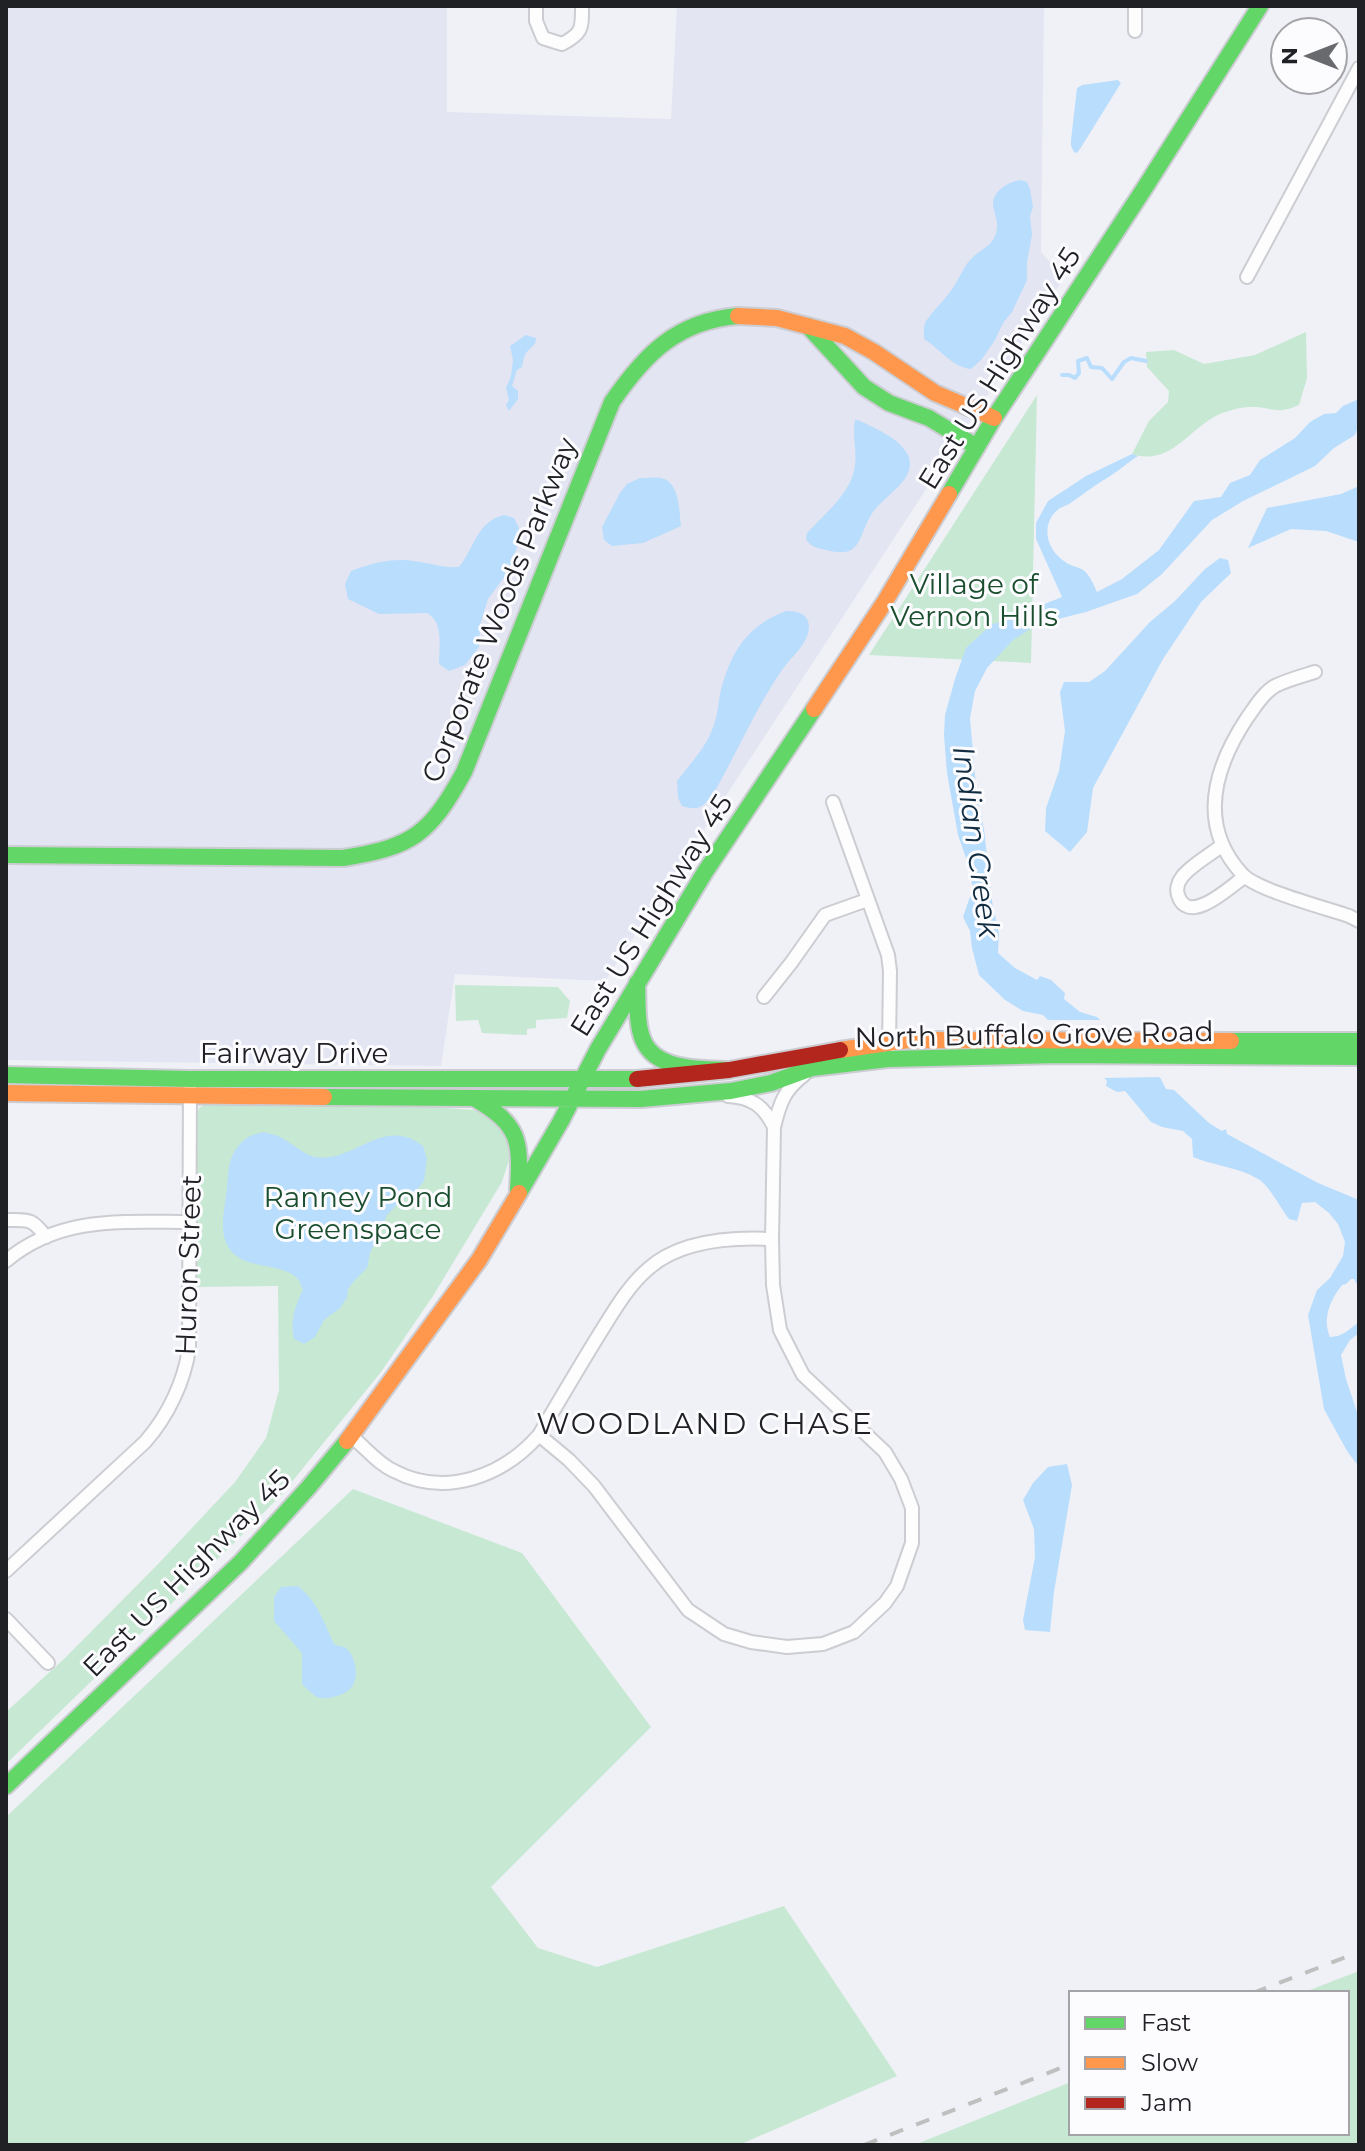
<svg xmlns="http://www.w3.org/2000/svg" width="1365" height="2151" viewBox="0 0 1365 2151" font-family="Montserrat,sans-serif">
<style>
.built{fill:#e3e5f2}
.green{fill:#c7e8d3}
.water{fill:#b9ddfc}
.pier{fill:#f0f1f6}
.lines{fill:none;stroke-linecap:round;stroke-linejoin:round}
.stream{stroke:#b9ddfc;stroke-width:4}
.street-casing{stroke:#cccdd2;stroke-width:16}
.fast-casing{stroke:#cccdd2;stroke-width:20}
.slow-casing{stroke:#cccdd2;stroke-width:20}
.jam-casing{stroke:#cccdd2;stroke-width:20}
.street{stroke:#fdfdfe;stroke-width:12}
.fast{stroke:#63d668;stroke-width:16}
.slow{stroke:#ff974d;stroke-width:16}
.jam{stroke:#b3261e;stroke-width:16}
.rail{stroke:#bfbfc0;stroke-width:4;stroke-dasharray:14 14;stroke-linecap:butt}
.labels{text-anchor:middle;stroke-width:6;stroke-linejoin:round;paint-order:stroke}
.street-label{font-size:28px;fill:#202125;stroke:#fcfcff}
.park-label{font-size:28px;fill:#1a4e2e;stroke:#fcfcff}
.water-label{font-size:30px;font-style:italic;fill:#112c41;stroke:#fcfcff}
.neighbourhood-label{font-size:30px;letter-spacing:2px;fill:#202125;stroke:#fcfcff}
</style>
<rect width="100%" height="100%" fill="#f0f1f6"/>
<!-- built -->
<path class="built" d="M6 6H447V112L671 119 677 6H1044L1041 252 1064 278 605 981 455 974 441 1066 6 1060Z"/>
<!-- green -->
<path class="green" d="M1306 332 1307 378 1299 405C1275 416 1272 406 1250 407 1240 407 1222 412 1214 417 1187 432 1169 466 1132 454L1149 421 1168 402 1169 391 1147 367 1146 352 1174 350 1204 364 1255 355Z
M1037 395 1031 663 869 655Z
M455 985 558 987 570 1001 567 1018 536 1020V1028L527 1029V1035L482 1033 478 1020 456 1021Z
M209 1102 419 1106 475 1110 497 1124 507 1140 509 1160 502 1182 433 1296 381 1372 282 1494 232 1545 6 1764V1712L65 1658 161 1561 235 1482 266 1438 279 1390 278 1286 194 1287 196 1118 199 1108Z
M353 1489 522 1553 651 1727 491 1887 538 1948 597 1967 784 1906 897 2076 739 2145H6V1817Z
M1359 1971V2145H914L1071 2082V2133H1347V1993H1302Z"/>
<!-- water -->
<path class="water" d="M1118 80 1121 83 1080 149 1077 153 1074 152 1071 146V140L1077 88 1082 85Z
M1020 180 1027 182 1030 189 1033 207 1030 216 1032 235 1027 262V280L1012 312 1003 323 995 340 982 359 971 369C952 367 940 349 924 339 924 333 923 326 926 321 933 311 943 301 950 292 958 282 962 269 970 260 981 248 995 246 997 228 998 219 993 211 993 203 994 190 1008 182 1020 180Z
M526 335 536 338C536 347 531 346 526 353 524 356 523 363 522 367L517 370 512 386 518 391V399L509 411 506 405 509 400 506 388 511 376 513 360 510 346Z
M1359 399V424L1355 435 1334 448 1315 466 1243 501 1212 520 1162 574 1137 594 1086 612 1038 624 1013 640 987 668 975 691 970 718 977 798 984 829 992 901 999 934 998 953 1015 968 1037 980 1040 976 1051 980 1065 993 1064 999 1080 1012 1097 1017 1161 1079 1166 1089 1174 1090 1209 1123 1222 1131 1226 1129 1227 1134 1318 1183 1359 1200V1284L1358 1286 1354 1279H1351L1346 1284 1342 1285C1330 1300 1322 1319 1330 1337L1338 1336 1346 1332 1359 1322V1333L1350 1340 1341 1355 1346 1379 1359 1418V1467L1347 1451 1324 1409 1308 1315 1317 1290 1330 1278 1343 1256 1345 1242 1338 1224 1329 1213 1315 1202 1302 1203 1297 1221 1289 1219C1281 1209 1269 1185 1258 1179 1239 1167 1214 1166 1193 1157L1192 1139 1183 1131 1162 1127 1151 1122 1125 1091 1117 1092 1106 1086 1107 1081 1043 1015 1023 1011 1005 1000 979 975 972 948 970 931 963 917 973 888 968 864 958 835 947 773 944 735 945 715 955 679 966 648 991 625 1062 597 1036 539V523L1048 501 1086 476 1132 454 1138 456C1126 464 1115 474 1102 481 1091 488 1082 495 1072 502 1068 505 1064 506 1060 508 1043 520 1044 542 1058 556 1077 575 1083 557 1097 592L1122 579 1159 550 1194 501 1221 497 1230 483 1250 475 1260 460 1295 438 1310 422 1324 414 1336 413 1343 406Z
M855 420H858C874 428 900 438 908 455 919 480 881 497 871 515 857 539 862 559 826 550 817 548 810 547 806 539L807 533C825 513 852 493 855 465 857 450 852 435 855 420Z
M640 478C646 478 655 477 661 478 680 482 679 511 681 526L643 543 612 546 604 540 602 527 620 493 627 484Z
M1359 486V542L1326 531 1291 529 1248 548 1267 508 1341 494Z
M504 515 514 518 519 528 520 539 508 572 488 599 480 625 479 647 465 665 449 671 439 664C439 648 444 622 427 613L379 614 348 599 345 584 351 571C373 563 391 558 414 561 430 563 443 568 459 567 474 549 477 521 504 515Z
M1220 558 1228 560 1231 573 1201 602 1163 659 1093 788 1087 832 1070 852 1045 831 1046 808 1059 771 1065 731 1060 692 1064 682H1089L1105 671 1150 622 1175 601 1205 569Z
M786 611C797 611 808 613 809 626 809 645 789 658 780 673 753 713 735 758 710 799 700 809 695 810 682 806L678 798 677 781C690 764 704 750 712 730 717 719 718 706 720 694 730 653 746 626 786 611Z
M264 1132C270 1134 277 1135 282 1138 293 1144 303 1154 315 1157 348 1163 374 1128 406 1137 412 1138 418 1143 423 1146L427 1159 424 1181 414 1193 402 1199 387 1215 370 1253 367 1268 354 1281 348 1289 347 1298 340 1308 324 1320 315 1337 304 1344 294 1339C290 1321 295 1306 303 1290 302 1288 300 1281 298 1279 285 1264 250 1269 234 1254 216 1238 225 1209 227 1188 229 1170 227 1157 242 1142 249 1135 255 1134 264 1132Z
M1067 1464 1072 1485 1054 1592 1050 1632 1025 1630 1023 1620 1035 1557 1034 1529 1023 1500 1033 1483 1048 1467Z
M298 1586C317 1601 324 1622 334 1644 336 1645 344 1647 346 1648 355 1655 359 1675 353 1685 348 1695 326 1701 317 1697 312 1694 306 1688 302 1684V1653L274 1621V1597L281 1587Z"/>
<!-- pier -->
<path class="pier" d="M1043 1020H1106L1164 1077 1099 1078Z"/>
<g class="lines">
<!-- stream -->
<path class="stream" d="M1062 375H1069L1075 378 1079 373 1078 361 1087 358 1091 367 1102 368 1112 379 1124 362 1131 358 1146 361"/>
<defs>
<path id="street" d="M536 6V21L543 38 562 44C583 33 582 28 582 6
M1135 31V6
M1247 277 1359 68
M1315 672C1302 676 1287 680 1275 686 1263 693 1255 707 1247 718 1214 768 1197 825 1242 874 1256 890 1326 908 1349 916L1359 921
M833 802 888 955 890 971 889 1048
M1221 846C1210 855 1190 866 1182 877 1178 882 1176 889 1178 895 1188 927 1230 887 1244 877
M764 997 791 963 825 915 867 900
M728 1096C751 1097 764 1106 774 1127 780 1103 784 1090 804 1075
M6 1220C29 1220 32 1218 46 1237
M6 1261C60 1215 125 1222 190 1222
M539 1435 569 1460 594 1486 688 1610 724 1634 751 1642 787 1647 823 1644 854 1632 885 1603 897 1586 912 1543V1508L901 1479 885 1452 803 1375 780 1330 773 1285 772 1239 774 1127
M351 1436C366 1448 377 1463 394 1471 446 1498 503 1476 539 1435 559 1401 579 1367 600 1333 614 1311 628 1286 648 1269 680 1240 731 1237 772 1239
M6 1571 145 1442C168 1416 184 1382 189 1349L190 1079
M6 1619 48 1663"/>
<path id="fast" d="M808 326 864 387 889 403 929 418 977 447
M949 494 994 418 1144 189 1260 6
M6 855 343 858C413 847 430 834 464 772L612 402C645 354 677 321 738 316
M637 983C638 1001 636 1023 643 1040 656 1071 701 1069 729 1070
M1231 1041H1359
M6 1075 190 1079H637
M324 1097 641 1099 731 1091 771 1083 812 1068 888 1059 1059 1055 1359 1057
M474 1098C520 1125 521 1140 518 1190
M519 1193 561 1121 598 1049 705 872 814 709
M6 1786 241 1562 308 1488 347 1441"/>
<path id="slow" d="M738 316 777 318 845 336 874 352 935 393 994 418
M814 709 884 603 949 494
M840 1050 908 1040 1231 1041
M6 1093 324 1097
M347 1441 479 1260 519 1193"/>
<path id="jam" d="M637 1079 729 1070 840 1050"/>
</defs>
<!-- street casing -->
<use href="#street" class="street-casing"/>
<!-- fast casing -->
<use href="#fast" class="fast-casing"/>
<!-- slow casing -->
<use href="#slow" class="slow-casing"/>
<!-- jam casing -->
<use href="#jam" class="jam-casing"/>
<!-- street -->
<use href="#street" class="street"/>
<!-- fast -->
<use href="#fast" class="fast"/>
<!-- slow -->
<use href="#slow" class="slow"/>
<!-- jam -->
<use href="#jam" class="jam"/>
<!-- rail -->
<path class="rail" d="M1253 1993 1359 1952
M864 2145 1071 2064"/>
</g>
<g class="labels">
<!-- street labels -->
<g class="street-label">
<text transform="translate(999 368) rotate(-58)" y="10">East US Highway 45</text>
<text transform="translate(499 610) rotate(-68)" y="10">Corporate Woods Parkway</text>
<text transform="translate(651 915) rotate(-58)" y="10">East US Highway 45</text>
<text transform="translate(1034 1034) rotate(-1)" y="10">North Buffalo Grove Road</text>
<text x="294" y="1063">Fairway Drive</text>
<text transform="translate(188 1265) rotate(-88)" y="10">Huron Street</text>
<text transform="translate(186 1573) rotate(-45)" y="10">East US Highway 45</text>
</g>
<!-- park labels -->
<g class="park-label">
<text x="974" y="594">Village of<tspan x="974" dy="32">Vernon Hills</tspan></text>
<text x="358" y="1207">Ranney Pond<tspan x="358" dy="32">Greenspace</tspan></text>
</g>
<!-- water labels -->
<g class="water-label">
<text transform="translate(976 842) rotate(82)" y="10">Indian Creek</text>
</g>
<!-- neighbourhood labels -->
<g class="neighbourhood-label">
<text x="705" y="1434">WOODLAND CHASE</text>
</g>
</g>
<!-- border -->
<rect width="1365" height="2151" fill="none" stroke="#202125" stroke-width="16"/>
<!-- legend -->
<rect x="1069" y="1991" width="280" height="144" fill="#fcfcff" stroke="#a4a4a8" stroke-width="2"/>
<rect x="1085" y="2017" width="40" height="12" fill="#63d668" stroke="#a4a4a8" stroke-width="2"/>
<text x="1141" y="2031" font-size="24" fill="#202125">Fast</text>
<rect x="1085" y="2057" width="40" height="12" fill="#ff974d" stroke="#a4a4a8" stroke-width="2"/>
<text x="1141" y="2071" font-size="24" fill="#202125">Slow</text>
<rect x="1085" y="2097" width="40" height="12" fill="#b3261e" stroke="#a4a4a8" stroke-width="2"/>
<text x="1141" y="2111" font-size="24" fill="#202125">Jam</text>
<!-- north arrow -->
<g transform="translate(1309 56) rotate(270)"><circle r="38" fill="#fcfcff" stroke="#a4a4a8" stroke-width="2"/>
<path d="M0-6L14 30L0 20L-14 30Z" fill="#696a6e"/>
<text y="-12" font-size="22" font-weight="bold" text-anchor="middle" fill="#202125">N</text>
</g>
</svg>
